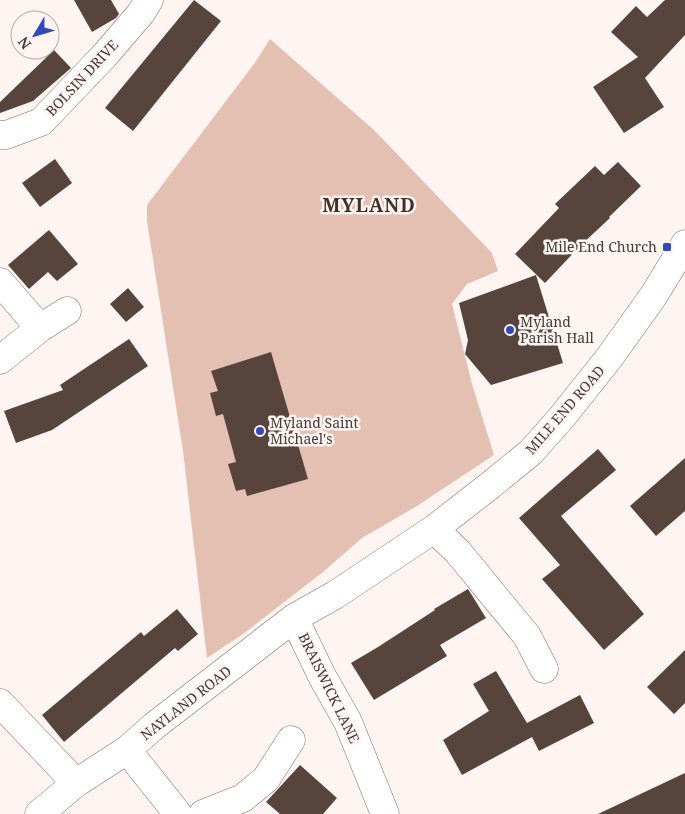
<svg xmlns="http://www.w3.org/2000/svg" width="685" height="814" viewBox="0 0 685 814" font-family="'Noto Serif',serif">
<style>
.green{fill:#e4c0b2}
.building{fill:#56443d}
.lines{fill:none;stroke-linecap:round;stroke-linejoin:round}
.minor-casing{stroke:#816e66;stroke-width:29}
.tertiary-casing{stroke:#816e66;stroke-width:29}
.minor{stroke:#fff;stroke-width:28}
.tertiary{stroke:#fff;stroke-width:28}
.poi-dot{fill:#304abb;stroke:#fef5f2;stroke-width:2}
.labels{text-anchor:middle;stroke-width:5;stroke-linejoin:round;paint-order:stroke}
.street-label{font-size:14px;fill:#433a37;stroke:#fef5f2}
.poi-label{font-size:14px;fill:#433a37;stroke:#fef5f2;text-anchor:start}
.district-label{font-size:19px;font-weight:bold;letter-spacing:1px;fill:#41302a;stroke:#fef5f2}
</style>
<rect width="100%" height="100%" fill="#fef5f2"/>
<!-- green -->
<path class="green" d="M270 39 374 130 492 253 498 271 467 284 452 304 472 384 494 455 417 506 362 538 323 572 243 634 207 658 183 451 147 221V205L254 64Z"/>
<!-- building -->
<path class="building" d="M74 0H111L119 14 116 18 92 32Z
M194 0 221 21 133 131 105 108Z
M665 0H685V35L645 78 664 107 624 133 593 87 638 57 611 32 636 6 647 17Z
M54 50 71 68 33 101 0 113V102Z
M55 159 72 183 40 207 22 183Z
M618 162 641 186 609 217 610 218 581 245 545 283 515 254 559 208 555 204 595 166 604 175Z
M49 230 78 264 57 281 48 272 29 289 8 265Z
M536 275 563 363 491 385 465 354 468 340 459 303Z
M128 288 144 307 126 322 110 304Z
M129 339 148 366 52 430 16 443 4 411 63 390 60 385Z
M271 352 308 479 247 496 245 489 236 491 228 464 236 462 223 414 216 416 210 393 218 391 211 371Z
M598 449 616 470 561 516 644 614 604 650 542 579 560 565 519 518Z
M685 458V511L656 536 630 506Z
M468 589 486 618 440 645 447 656 374 700 351 663 378 647 435 610 434 609Z
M177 609 198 634 178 651 175 648 64 742 42 715 141 632 144 636Z
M685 650V703L674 714 647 687Z
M496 671 527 723 580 695 594 723 539 751 532 737 462 775 443 740 489 711 473 684Z
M300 765 337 798 323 814H280L266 802Z
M685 773V814H598Z"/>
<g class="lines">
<defs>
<path id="minor" d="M0 135H6L41 122 105 55 141 13 149 0
M0 282 40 328 67 311
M0 360 40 328
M434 529 458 552 527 636 544 669
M294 618 322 676 348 722 385 814
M0 703 76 783
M127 750 178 814
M203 814 243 798 266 779 291 740"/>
<path id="tertiary" d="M39 814 76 783 127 750 154 726 294 618 335 595 434 529 488 487 531 452 562 417 609 358 654 295 685 244"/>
</defs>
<!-- minor casing -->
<use href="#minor" class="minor-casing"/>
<!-- tertiary casing -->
<use href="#tertiary" class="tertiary-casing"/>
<!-- minor -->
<use href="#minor" class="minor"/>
<!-- tertiary -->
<use href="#tertiary" class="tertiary"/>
</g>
<!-- markers -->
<g class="poi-dot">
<rect x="662" y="242" width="10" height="10" rx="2.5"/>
<circle cx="510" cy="330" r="5"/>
<circle cx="260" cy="431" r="5"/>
</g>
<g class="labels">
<!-- street labels -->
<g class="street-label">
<text transform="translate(82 78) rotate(-47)" y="5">BOLSIN DRIVE</text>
<text transform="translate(565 410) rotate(-49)" y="5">MILE END ROAD</text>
<text transform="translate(329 688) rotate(64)" y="5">BRAISWICK LANE</text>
<text transform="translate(186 703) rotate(-38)" y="5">NAYLAND ROAD</text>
</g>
<!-- poi labels -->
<g class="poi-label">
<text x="657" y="252" text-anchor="end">Mile End Church</text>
<text x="520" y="327">Myland<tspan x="520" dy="16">Parish Hall</tspan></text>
<text x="270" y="428">Myland Saint<tspan x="270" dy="16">Michael's</tspan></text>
</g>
<!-- district labels -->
<g class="district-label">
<text x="369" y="212">MYLAND</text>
</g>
</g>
<!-- north arrow -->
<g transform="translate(35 35) rotate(232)"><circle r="24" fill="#fef5f2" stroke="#b3aaa7"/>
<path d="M0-4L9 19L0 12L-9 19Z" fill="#304abb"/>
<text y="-8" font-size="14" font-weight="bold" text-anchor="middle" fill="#433a37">N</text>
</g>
</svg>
